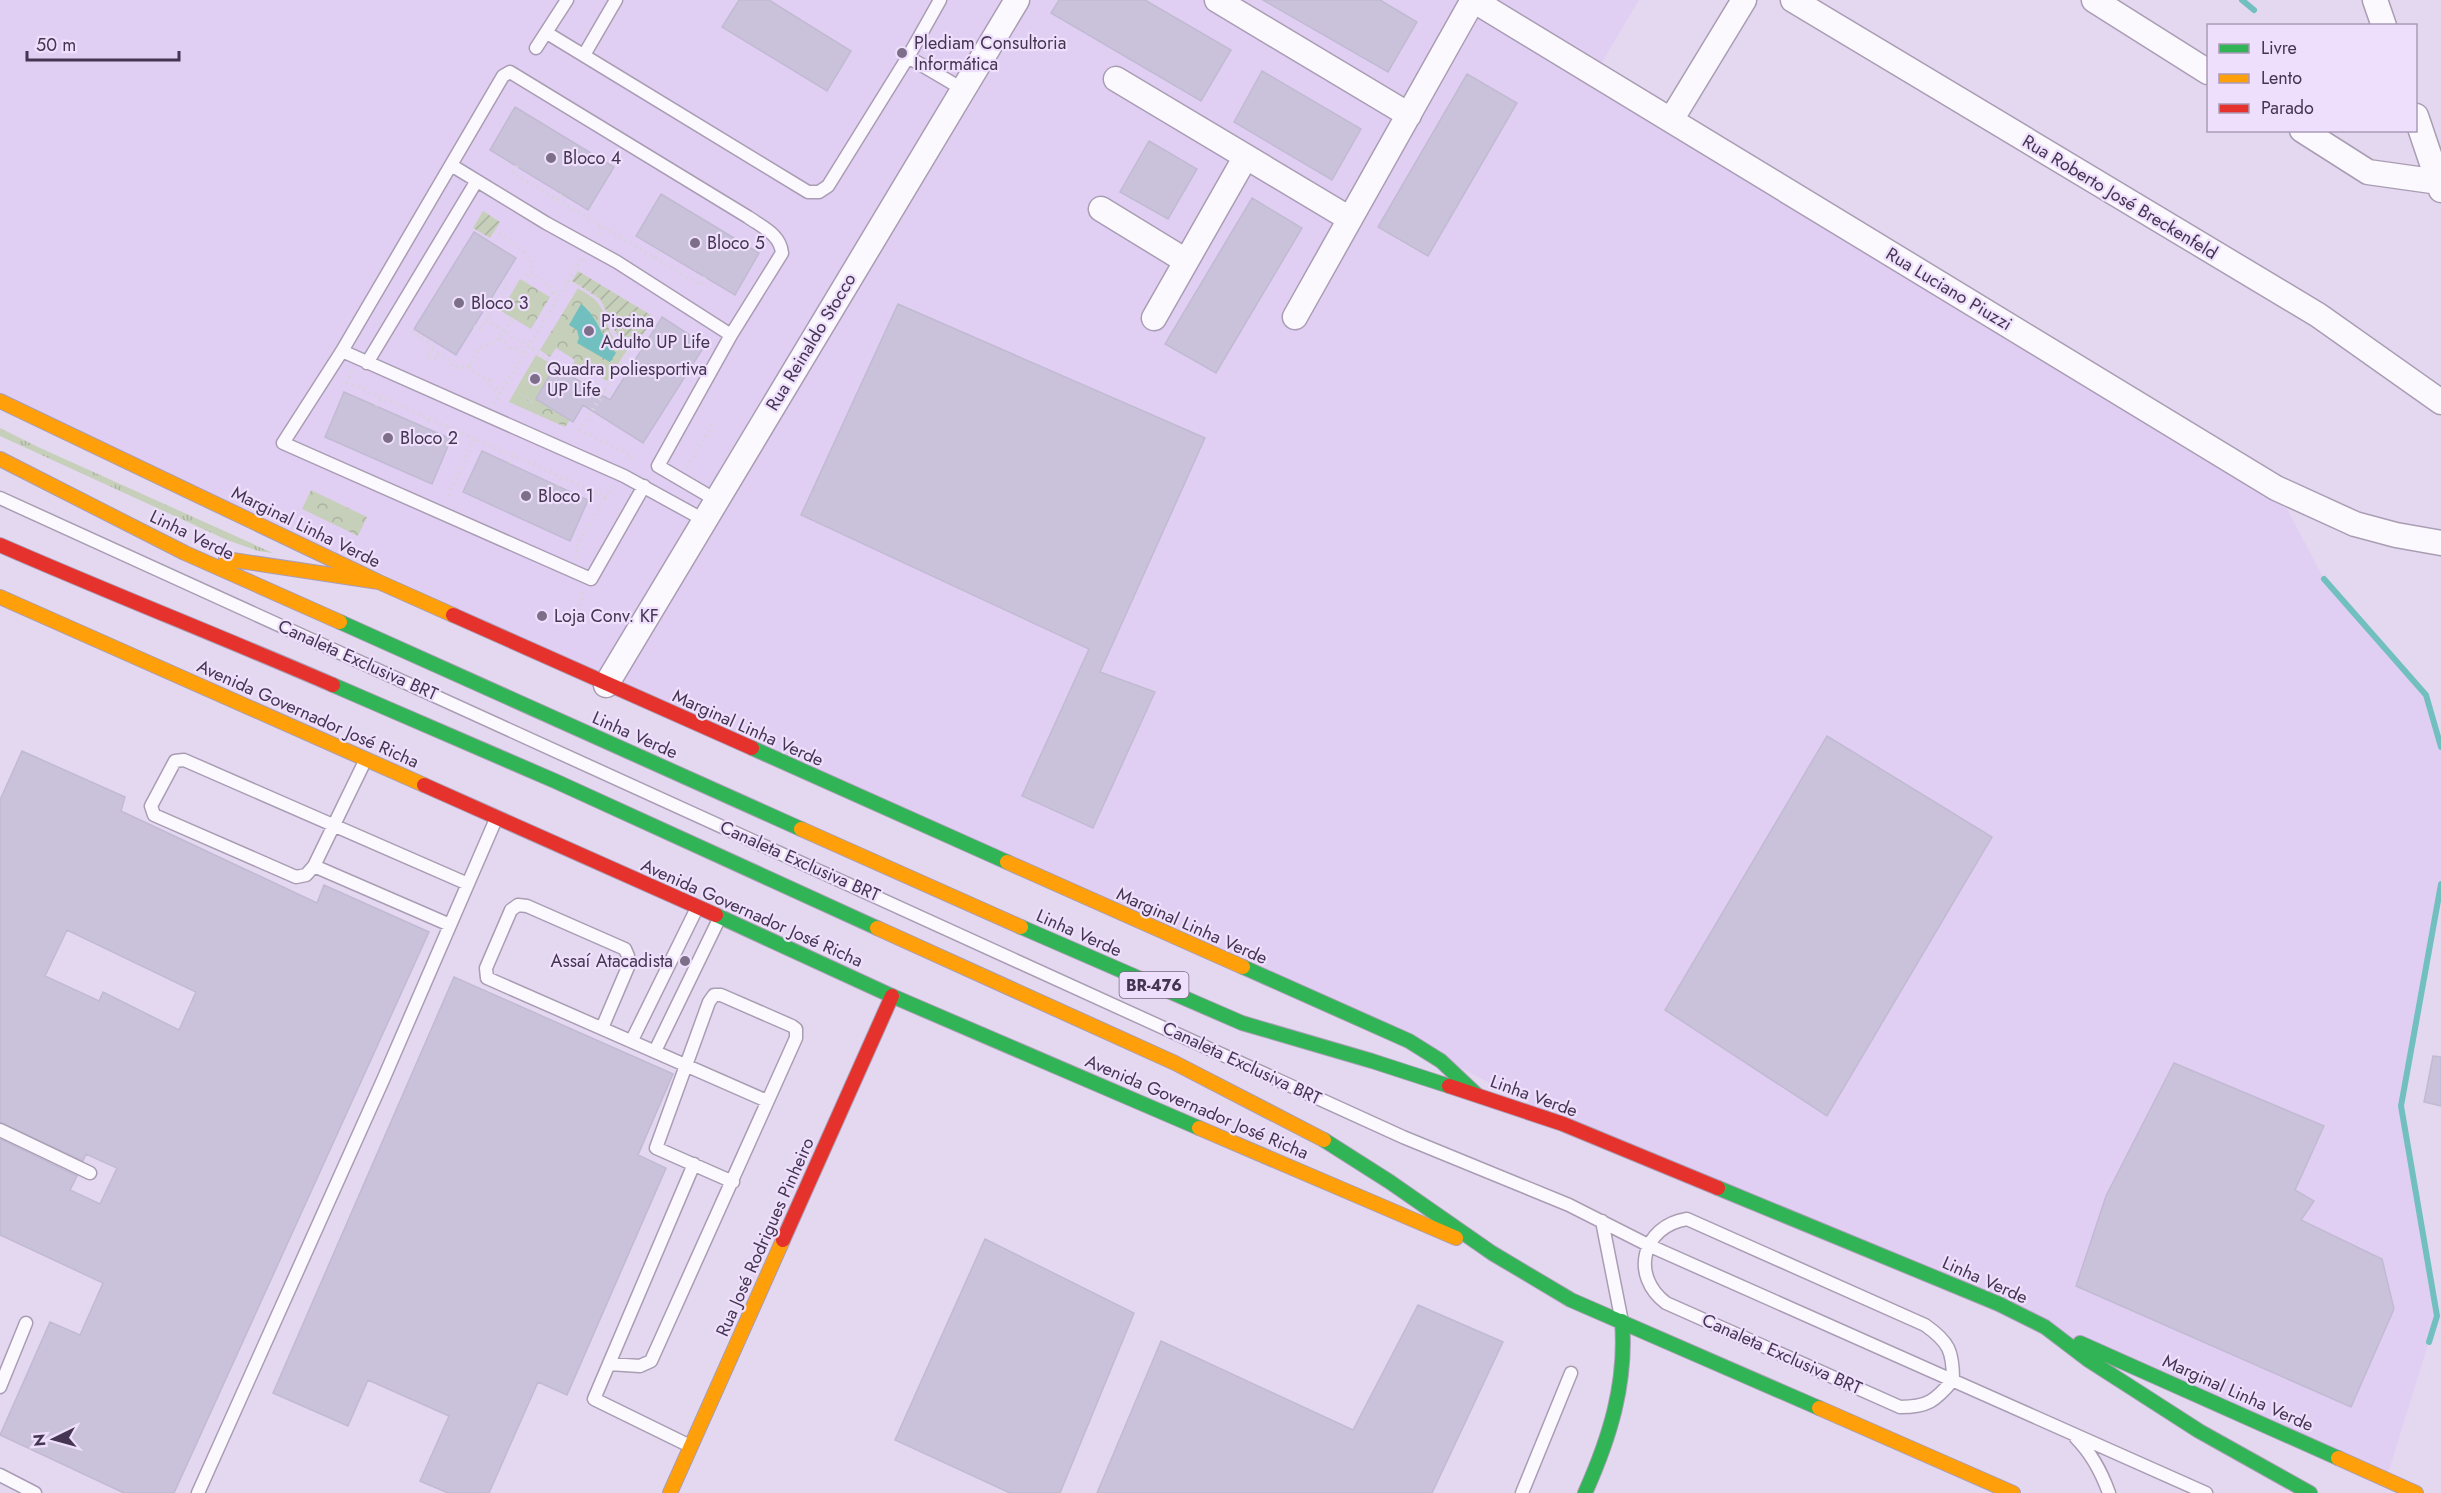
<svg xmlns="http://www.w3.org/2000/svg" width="2441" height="1493" viewBox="0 0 2441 1493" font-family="Jost,sans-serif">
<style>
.built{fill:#e1cff3}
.grass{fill:url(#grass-tufts)}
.park{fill:url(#park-crowns)}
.garden{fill:url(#garden-furrows)}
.pitch{fill:#c5cfb9}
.water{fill:#72bfc0}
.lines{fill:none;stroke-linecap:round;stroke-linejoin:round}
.stream{stroke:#72bfc0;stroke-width:6}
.building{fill:#cac2db;stroke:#c1bad3;stroke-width:1.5;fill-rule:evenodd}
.lane-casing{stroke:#a99db4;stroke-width:15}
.street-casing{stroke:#a99db4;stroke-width:27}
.fast-casing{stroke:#a99db4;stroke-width:16}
.slow-casing{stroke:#a99db4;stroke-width:16}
.jam-casing{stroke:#a99db4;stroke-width:16}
.path{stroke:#d7d3db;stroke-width:4;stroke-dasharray:1.5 4.5;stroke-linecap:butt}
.lane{stroke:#fbf9fd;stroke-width:12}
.street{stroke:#fbf9fd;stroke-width:24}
.fast{stroke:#30b455;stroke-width:14}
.slow{stroke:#ff9f0a;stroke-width:14}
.jam{stroke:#e5322d;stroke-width:14}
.poi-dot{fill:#7d6e89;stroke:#eedffc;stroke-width:2}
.labels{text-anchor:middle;stroke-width:4.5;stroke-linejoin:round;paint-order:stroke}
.shield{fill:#eedffc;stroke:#786885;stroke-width:1.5}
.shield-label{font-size:16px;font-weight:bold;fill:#453552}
.poi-label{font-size:18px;fill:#453552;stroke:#eedffc;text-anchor:start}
.street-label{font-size:18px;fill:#453552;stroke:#eedffc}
</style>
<defs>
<pattern id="grass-tufts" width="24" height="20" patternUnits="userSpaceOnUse" patternTransform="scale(1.5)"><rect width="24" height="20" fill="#c5cfb9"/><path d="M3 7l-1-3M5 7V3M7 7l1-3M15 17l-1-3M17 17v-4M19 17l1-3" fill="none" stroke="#abb2a1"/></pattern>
<pattern id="park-crowns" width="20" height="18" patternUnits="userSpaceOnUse" patternTransform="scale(1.5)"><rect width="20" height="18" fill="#c5cfb9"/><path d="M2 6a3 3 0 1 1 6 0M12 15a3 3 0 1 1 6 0" fill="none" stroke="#abb2a1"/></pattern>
<pattern id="garden-furrows" width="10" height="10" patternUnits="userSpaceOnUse" patternTransform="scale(1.5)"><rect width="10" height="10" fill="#c5cfb9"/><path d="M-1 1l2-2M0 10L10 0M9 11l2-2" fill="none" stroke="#abb2a1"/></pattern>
</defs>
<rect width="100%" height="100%" fill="#e4d8f0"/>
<!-- built -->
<path class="built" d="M0 0H1639L1595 74 2276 488 2324 579 2426 695 2441 747V884L2401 1106 2437 1316 2386 1480 1605 1143 1409 1041 0 400Z"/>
<!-- grass -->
<path class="grass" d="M0 428 38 447 273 553 258 551 227 540 0 436Z"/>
<!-- park -->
<path class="park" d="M520 279 550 297 531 329 501 311Z
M578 288C585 293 596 298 600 306 612 324 603 334 627 350L607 381 583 366 578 374 570 369 575 360 556 348 550 357 540 350Z
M515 391 533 403 536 399 570 420 565 427 509 402Z
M311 490 367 517 358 536 302 509Z"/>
<!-- garden -->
<path class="garden" d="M483 211 500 222 490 238 473 228Z
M578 271 654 317 637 344 631 341 629 345 619 338 615 331 600 299 572 281Z"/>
<!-- pitch -->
<path class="pitch" d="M536 355 555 366 534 403 515 391Z"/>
<!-- water -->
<path class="water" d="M581 304C598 316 601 338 616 353L610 362 577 343 579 338 577 330 569 325Z"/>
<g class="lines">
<!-- stream -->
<path class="stream" d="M2242 0 2254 10
M2324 579 2426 695 2441 747
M2429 1342 2437 1316 2401 1106 2441 884"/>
</g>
<!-- building -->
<path class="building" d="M739 0H769L851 51 827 91 722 27Z
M1059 0H1145L1231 50 1201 101 1051 13Z
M1263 0H1380L1417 22 1388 72Z
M1262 71 1361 129 1332 180 1234 122Z
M1467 74 1517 103 1428 256 1378 227Z
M515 107 614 167 588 210 490 150Z
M1149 141 1197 169 1168 219 1120 192Z
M661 194 759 253 735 295 636 236Z
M1252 198 1302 228 1216 373 1165 344Z
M474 232 516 258 456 355 414 329Z
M898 304 1205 438 1100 672 1155 692 1093 828 1022 796 1089 649 801 515Z
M662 317 705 345 643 443 583 405 573 422 536 399 555 366 610 400Z
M344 392 451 439 432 484 325 437Z
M482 451 588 500 570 541 463 492Z
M1827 736 1992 837 1827 1116 1665 1010Z
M22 751 125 797 121 811 317 903 324 885 429 932 174 1493H124L0 1435 50 1322 80 1335 103 1283 0 1235V1139L77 1176 70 1190 100 1204 117 1168 86 1154 83 1161 0 1122V800ZM67 930 196 992 179 1030 103 992 99 1001 45 976Z
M454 977 673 1074 638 1155 666 1168 567 1395 538 1382 489 1493H448L420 1481 449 1416 368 1380 348 1426 273 1393Z
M2433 1056 2441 1057V1106L2424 1102Z
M2174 1063 2324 1126 2295 1190 2314 1201 2301 1220 2382 1259 2394 1309 2351 1407 2076 1286 2106 1196Z
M985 1239 1134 1313 1060 1493H1010L895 1440Z
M1418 1305 1503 1342 1432 1493H1097L1161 1341 1353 1430Z"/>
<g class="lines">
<defs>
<path id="lane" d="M547 33 808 192H819L828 186 908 57 940 0
M536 48 567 0
M584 55 616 0
M908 57 964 90
M451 165 546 223 617 262 731 335
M342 351 624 476 704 520
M367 363 476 182
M644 486 591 579 283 443 342 351 503 76 510 72 748 217C762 227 780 234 782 253L731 335 658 466 716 500
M0 498 1403 1137 1569 1205 1648 1245 2206 1493
M365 761 314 866 306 875 296 877 154 815 151 806 175 761 184 760 468 884
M314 866 450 925
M602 1028 628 967V956L625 949 527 906 518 905 511 910 486 968 487 978 767 1101
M632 1040 697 908
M655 1051 720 917
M0 1130 90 1173
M1687 1219 1925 1325C1949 1342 1953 1351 1953 1380 1935 1401 1928 1407 1900 1407L1666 1303C1630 1276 1642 1226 1687 1219Z
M1602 1221 1621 1317
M609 1364 640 1366 651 1361 796 1038V1029L792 1026 721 995H714L709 1002 656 1148 733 1182
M0 1387 26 1323
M2076 1438C2092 1454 2101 1471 2109 1493
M690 1446 594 1399 694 1164
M0 1475 35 1493
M198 1493 383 1080 496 819
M1522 1493 1571 1373"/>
<path id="street" d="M1217 0 1409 115
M1473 0 2276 488 2355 524 2396 535 2441 543
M1793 0 2318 315 2441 402
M2094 0 2208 72
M2375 0 2384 26
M1116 79 1350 219
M2416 116 2441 190
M1671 120 1744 0
M2302 130 2368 172 2439 182
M1101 209 1186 261
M1295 317 1473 0
M1154 318 1245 158
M606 685 1017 0"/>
<path id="fast" d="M340 622 801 829
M333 685 555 781 877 928
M752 748 1007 862
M716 915 892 996 1199 1128
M1021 927 1242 1023 1372 1061 1449 1086
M1243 967 1409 1041 1441 1061 1476 1094
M1324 1140 1390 1182 1492 1253 1571 1300 1819 1408
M1718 1188 1999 1304 2045 1327 2087 1359 2199 1431 2310 1493
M2080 1343 2338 1458
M1585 1493C1610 1437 1627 1383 1622 1321"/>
<path id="slow" d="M0 401 379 582 453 615
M0 459 185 553 340 622
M226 559 379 582
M0 597 424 785
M801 829 1021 927
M1007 862 1243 967
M877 928 1175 1063 1324 1140
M1199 1128 1456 1238
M1819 1408 2013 1493
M2338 1458 2416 1493
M670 1493 783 1240"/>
<path id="jam" d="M0 545C110 593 222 637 333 685
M453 615 752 748
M424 785 716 915
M1449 1086 1563 1124 1718 1188
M783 1240 892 996"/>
</defs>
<!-- lane casing -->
<use href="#lane" class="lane-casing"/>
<!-- street casing -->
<use href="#street" class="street-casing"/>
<!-- fast casing -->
<use href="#fast" class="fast-casing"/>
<!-- slow casing -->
<use href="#slow" class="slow-casing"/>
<!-- jam casing -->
<use href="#jam" class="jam-casing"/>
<!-- path -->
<path class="path" d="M517 166 513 173 700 285 705 277
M557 200 562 194
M494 231C509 238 524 250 532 262L529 272
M597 234 601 227
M654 258 660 249
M568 281C579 287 593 292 600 302 614 321 608 334 631 350
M526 282 529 272 532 273 552 289 553 293 555 291 561 293
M486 320 507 284 502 281
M474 326 480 329 486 320 603 392
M412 331 427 341 433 349
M500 338 508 345 509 350 515 347 524 353
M428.5 354a4.5 4.5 0 1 1 9 0a4.5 4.5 0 1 1-9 0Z
M437 355 448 359 455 368 470 366C479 352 476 345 495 343L513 318
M470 366 473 371 490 382
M352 371 347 382 606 497 612 487
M491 379 490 384 500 394
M604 390 613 395
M494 404 582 259
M376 406 381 397
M425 427 429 418
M629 458 631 455 580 430 633 346 641 350
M509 463 513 456
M687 467 713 424
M558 486 561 477
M448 495 475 438
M577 558 576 548 606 497
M553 615 558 610 571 615 577 614 582 602 581 592"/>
<!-- lane -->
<use href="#lane" class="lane"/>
<!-- street -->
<use href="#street" class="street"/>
<!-- fast -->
<use href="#fast" class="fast"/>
<!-- slow -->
<use href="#slow" class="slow"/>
<!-- jam -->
<use href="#jam" class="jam"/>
</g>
<!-- markers -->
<g class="poi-dot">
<circle cx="902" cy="53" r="6"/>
<circle cx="551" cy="158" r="6"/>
<circle cx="695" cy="243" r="6"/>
<circle cx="459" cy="303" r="6"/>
<circle cx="589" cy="331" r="6"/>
<circle cx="535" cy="379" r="6"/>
<circle cx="388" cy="438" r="6"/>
<circle cx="526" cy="496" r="6"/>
<circle cx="542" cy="616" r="6"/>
<circle cx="685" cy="961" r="6"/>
</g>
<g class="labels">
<!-- shield labels -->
<rect class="shield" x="1119.5" y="972" width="69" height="26" rx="4.5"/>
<g class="shield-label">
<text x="1154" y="991">BR-476</text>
</g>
<!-- poi labels -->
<g class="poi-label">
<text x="914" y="49">Plediam Consultoria<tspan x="914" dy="21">Informática</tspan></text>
<text x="563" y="164">Bloco 4</text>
<text x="707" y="249">Bloco 5</text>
<text x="471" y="309">Bloco 3</text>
<text x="601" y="327">Piscina<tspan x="601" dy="21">Adulto UP Life</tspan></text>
<text x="547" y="375">Quadra poliesportiva<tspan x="547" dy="21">UP Life</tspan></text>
<text x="400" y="444">Bloco 2</text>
<text x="538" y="502">Bloco 1</text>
<text x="554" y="622">Loja Conv. KF</text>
<text x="673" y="967" text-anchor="end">Assaí Atacadista</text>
</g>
<!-- street labels -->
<g class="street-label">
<text transform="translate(2120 197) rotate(31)" y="6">Rua Roberto José Breckenfeld</text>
<text transform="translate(1949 289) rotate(31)" y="6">Rua Luciano Piuzzi</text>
<text transform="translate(811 342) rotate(-59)" y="6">Rua Reinaldo Stocco</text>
<text transform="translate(306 527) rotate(26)" y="6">Marginal Linha Verde</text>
<text transform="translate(192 535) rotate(26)" y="6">Linha Verde</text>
<text transform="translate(358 660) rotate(24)" y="6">Canaleta Exclusiva BRT</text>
<text transform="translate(308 714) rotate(24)" y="6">Avenida Governador José Richa</text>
<text transform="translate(748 728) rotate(24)" y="6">Marginal Linha Verde</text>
<text transform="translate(635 735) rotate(24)" y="6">Linha Verde</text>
<text transform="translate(800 861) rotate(24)" y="6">Canaleta Exclusiva BRT</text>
<text transform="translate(752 913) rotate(24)" y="6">Avenida Governador José Richa</text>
<text transform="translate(1192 926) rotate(24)" y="6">Marginal Linha Verde</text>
<text transform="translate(1079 933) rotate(24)" y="6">Linha Verde</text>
<text transform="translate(1242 1063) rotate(25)" y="6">Canaleta Exclusiva BRT</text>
<text transform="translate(1534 1096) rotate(20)" y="6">Linha Verde</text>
<text transform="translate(1197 1107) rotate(23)" y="6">Avenida Governador José Richa</text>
<text transform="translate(765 1237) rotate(-66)" y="6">Rua José Rodrigues Pinheiro</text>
<text transform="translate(1985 1280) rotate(24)" y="6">Linha Verde</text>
<text transform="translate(1782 1354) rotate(24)" y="6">Canaleta Exclusiva BRT</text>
<text transform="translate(2238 1393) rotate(24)" y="6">Marginal Linha Verde</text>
</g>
</g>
<!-- legend -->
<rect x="2207" y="24" width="210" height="108" fill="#eedffc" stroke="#aa9bb8" stroke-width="1.5"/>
<rect x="2219" y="44" width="30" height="9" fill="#30b455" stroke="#aa9bb8" stroke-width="1.5"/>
<text x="2261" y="54" font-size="18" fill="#453552">Livre</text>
<rect x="2219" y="74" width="30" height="9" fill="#ff9f0a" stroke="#aa9bb8" stroke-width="1.5"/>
<text x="2261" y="84" font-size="18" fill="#453552">Lento</text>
<rect x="2219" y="104" width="30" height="9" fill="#e5322d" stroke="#aa9bb8" stroke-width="1.5"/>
<text x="2261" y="114" font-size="18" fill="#453552">Parado</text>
<!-- north arrow -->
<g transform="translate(54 1439) rotate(265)" stroke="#eedffc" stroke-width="4.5" paint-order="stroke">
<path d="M0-4.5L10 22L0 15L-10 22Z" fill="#453552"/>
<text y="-9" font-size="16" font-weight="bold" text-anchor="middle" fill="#453552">N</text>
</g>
<!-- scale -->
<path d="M27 51v9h152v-9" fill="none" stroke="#453552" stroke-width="3"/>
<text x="36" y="51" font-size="18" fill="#453552" stroke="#eedffc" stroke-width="4.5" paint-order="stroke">50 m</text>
</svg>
